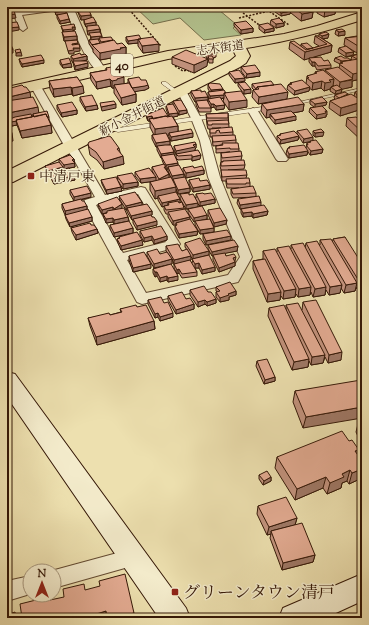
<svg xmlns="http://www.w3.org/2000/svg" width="369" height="625" viewBox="0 0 369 625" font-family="'Sorts Mill Goudy','Noto Serif JP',serif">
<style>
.green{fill:#b3c38f;stroke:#746e4b}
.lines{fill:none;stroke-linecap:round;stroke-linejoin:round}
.lane-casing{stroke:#634a31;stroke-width:1}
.street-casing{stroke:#634a31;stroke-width:2}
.secondary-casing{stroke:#351807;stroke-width:2}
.primary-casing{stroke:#351807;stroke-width:2}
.path{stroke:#351807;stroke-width:1.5;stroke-dasharray:2 1.5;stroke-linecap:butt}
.lane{fill:#f3ebcb;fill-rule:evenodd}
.street{fill:#f3ebcb;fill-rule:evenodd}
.secondary{fill:#f3ebcb;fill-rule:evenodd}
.primary{fill:#ede0af;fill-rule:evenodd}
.wall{fill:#c3937e;stroke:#351807;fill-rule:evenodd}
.shaded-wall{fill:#9f7866;stroke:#351807}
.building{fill:#e3ab92;stroke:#351807}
.poi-dot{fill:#8f2418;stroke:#f3ebcb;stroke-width:1.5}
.labels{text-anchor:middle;stroke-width:3;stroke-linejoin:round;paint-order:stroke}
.far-street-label{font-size:12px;fill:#351807;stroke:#f3ebcb}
.shield{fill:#f3ebcb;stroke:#6e5742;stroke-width:1}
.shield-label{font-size:13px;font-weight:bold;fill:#351807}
.poi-label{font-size:14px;fill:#351807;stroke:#f3ebcb;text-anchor:start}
.near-poi-label{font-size:17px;fill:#351807;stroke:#f3ebcb;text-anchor:start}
</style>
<rect width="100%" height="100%" fill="#ede0af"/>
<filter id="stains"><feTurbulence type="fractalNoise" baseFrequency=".005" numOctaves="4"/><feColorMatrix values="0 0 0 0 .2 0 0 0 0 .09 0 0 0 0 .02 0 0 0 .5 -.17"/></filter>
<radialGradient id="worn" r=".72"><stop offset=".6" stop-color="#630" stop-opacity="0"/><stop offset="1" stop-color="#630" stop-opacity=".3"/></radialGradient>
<!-- green -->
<path class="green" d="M135 7H208L214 11 219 10 237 25 233 28 241 35 204 40 180 18 153 24Z"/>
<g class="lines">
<defs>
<path id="lane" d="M162 82H166L180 93 176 94 162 84Z
M362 88V90L294 105 292 104 294 103Z
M270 106 273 108 272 109 118 132 105 128 108 126 118 128Z"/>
<path id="street" d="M11 7H19L20 10 45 7H73L91 48 106 70 101 73C87 69 71 23 66 9L22 15 27 28 23 31 19 28Z
M35 82 40 85C61 122 84 158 105 195L141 187 145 188 180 244 178 247 127 260 146 293 228 275 240 257 208 177 200 141 191 118 177 91 179 89H185L201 118 210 141 220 177 252 257 238 282 142 304 137 302 83 203 85 200 95 197 73 158 65 147 30 85ZM138 194 166 242 123 253 96 205Z
M253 108 258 111 288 159 286 161H278L276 159 248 111Z
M132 549 139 552 141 558 139 564 54 588V571H51Z
M30 576V594L7 601V581Z"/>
<path id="secondary" d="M7 372 15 374 186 608 190 618H159L7 397Z
M362 574V601L325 618H279L283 608Z"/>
<path id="primary" d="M362 12V20C324 32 286 42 246 48L250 56 246 63 240 67 13 182 7 183V171L230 61 236 56 233 50 168 59 7 97V87L168 51 284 34 317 26Z"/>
</defs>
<!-- lane casing -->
<use href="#lane" class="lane-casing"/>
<!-- street casing -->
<use href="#street" class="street-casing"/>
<!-- secondary casing -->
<use href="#secondary" class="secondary-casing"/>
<!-- primary casing -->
<use href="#primary" class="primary-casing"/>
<!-- path -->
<path class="path" d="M127 7 161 46
M243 13 262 27
M239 18 269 11 289 25
M175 66 183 71 187 70 191 72"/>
<!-- lane -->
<use href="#lane" class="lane"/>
<!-- street -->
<use href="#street" class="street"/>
<!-- secondary -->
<use href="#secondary" class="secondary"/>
<!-- primary -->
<use href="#primary" class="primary"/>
</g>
<!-- wall -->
<path class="wall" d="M75 7H87L88 10 91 15V18L96 22V25L100 29 102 38 113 40 117 44 126 47V54L121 55 122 56 100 60 93 52V49L89 44V40H91L90 34 88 35 87 27H86L84 23V20L86 19 81 20 79 15 78 12H77Z
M211 7H234L223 9 220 8 214 9Z
M289 7H307L313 12 312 18 301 21 291 13 290 14 281 16 275 12 276 9H288Z
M309 7H336L335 14 324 17 317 13V11Z
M54 8 66 13 70 22 60 24 57 18V15H56Z
M271 20 284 23V26L276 28 270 24Z
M234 23 253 28V32L241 34 234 26Z
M259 25 274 28V31L264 33 259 29Z
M61 26 75 27V30H73V31L77 36V40L64 41 63 36 62 32H63Z
M336 30 345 35 338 36 335 34Z
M319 34 328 38 323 39 332 45 331 52 310 58 324 61 331 65V68L317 70 315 66H312L309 62V58L304 60 289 49 290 42 301 46V44L313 48 319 46 314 43 315 36H319Z
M357 36H362V52L357 53 344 45 345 38Z
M126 37 141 39 159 51 143 53 138 46V43L128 44 126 41Z
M339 48 353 55 362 53 361 79 352 81V87L342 89 341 93 354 96 355 92 361 98H358L362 109 340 116 329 108 330 101 335 99 334 98 335 95V94L330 91 331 87 334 86 333 85V86L331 87 330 89 324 91 321 88 312 90 309 88V91L294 95 287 89 288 85 290 84V83L306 84 307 76 315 74V72H325V70L339 68 340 64 334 61 335 58 352 60 351 59 352 56 346 57 338 52Z
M205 51 216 54V57L213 58V63H209L208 58H207L205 55Z
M81 55 87 56V60L82 61 88 67 75 70 73 63 71 60V56Z
M172 57 207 66 194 73 172 64Z
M19 59 44 63 22 67 20 63Z
M60 60 72 67 63 68 60 64Z
M241 67 260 76 246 78 241 71Z
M106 68 123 73 124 84 128 83V79L141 80 149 88 145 90 134 91 136 94V102L122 105 114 93V88H112L111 86 97 89 91 80 90 73 106 70Z
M229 72 245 81 235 83 229 75Z
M77 77 84 93 73 96 72 94 54 97 50 89 49 81Z
M238 83 251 93 244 94 238 86Z
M252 84 287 99 258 104 252 97 253 90H254L252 88Z
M208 85 223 89V90L226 93 247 107 229 110 223 101 224 98 221 99 224 109 216 110 214 107 211 108V112H199L196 105V102H195L191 95V91L201 92 208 97 207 100 208 102V99L209 98 208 96V92H210L208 89Z
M7 89 31 97 39 113 49 117V121L51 125 52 133 22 138 17 125 12 126 10 120H9L7 115V101H8L7 99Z
M80 97 97 105 98 109 86 111 80 101Z
M310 100 327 102 326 105 322 106 327 115H326V117L316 119 309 112 310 108 314 107 310 104Z
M173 101 187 113 179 115 178 113V116L173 117 178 126V131L193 137 171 141 169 137V135H167L170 141V145L174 152V155L178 165 184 178 190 188V192L178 194 176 189V193L180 199V202L184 208 190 220 198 231 197 235 179 238 175 230V226H176V225H173L168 217V214H166L164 210V206L162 207 158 200V198L155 199 150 190V182L154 181 141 183 135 176V172L154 174 152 171V167L164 165 162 160V158H161L157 150V147H156L152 139V135H154L150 127V121H148L147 119 146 115 168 116 169 117 166 109V105L173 104ZM166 168V169H168V171L172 180H173V182L169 178V174L166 169Z
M262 104H304L303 111 293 113 296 120 275 124 270 118V117L266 118 261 111Z
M57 105 77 110V114L62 117 57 109Z
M362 110V141L346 126 347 118H358V117L359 116 357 115 358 111Z
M228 113 229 127 233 132V135L236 140V143L239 149V151L242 156 241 160 245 165 244 169 228 170 247 175 246 178 250 183V187L256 193V197L233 198 231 194V189L239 188H227L226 183V181H222L221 170 220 166 221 162H223H221V153L230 152 216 153V146L222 145 213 146 212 137H210V129H208L207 125 206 114ZM212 128H221L212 129Z
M297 131 313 141 323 149 322 153 310 155 308 152 307 155 289 158 286 154 287 150 288 148H289V147L306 148 307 143H310V141L303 143 299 137 298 140 280 144 277 140V136H279L280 134H297Z
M313 131 323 136 315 137 313 135Z
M88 144 119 148 120 152 124 164 104 169 97 160 90 155Z
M196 144V148L195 149V151L200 159 192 161V159L178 160 176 158V154L174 150V146Z
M59 159H74L75 167 69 168 75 180 54 184 49 175 46 170 45 166 59 163Z
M183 168H194L204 170V174L186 178 183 172Z
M117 176 138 182V186L123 189 118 181 122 191 107 194 102 184 101 180H118Z
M189 180 200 181 210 185V189L193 192 189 184Z
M70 190 91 197 81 200 87 206V209L92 217V221L70 227 66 219 65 215 62 208V204L74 201 70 194Z
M180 194 189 195 196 198V194H204L215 199V203L200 206 198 204V207L207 215V219L214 228V232L200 234 195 225V221L194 222 188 213V209H186L180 199Z
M119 196 142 202V205L152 211V215H151L157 225 137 230 133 223V220H132L127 212V210H126L120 200Z
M238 199 261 206 268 211 267 215 253 218 252 216 243 217 241 213V209L245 208 240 209 237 203Z
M98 204 122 208 128 217 129 221 114 224 113 222 106 223 104 218 103 214 107 213 102 214 99 208Z
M208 210 227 220 226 224 214 227 208 215Z
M91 225 97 229 98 233 76 240 72 232 71 228Z
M110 225 133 228V233L114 237 110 229Z
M140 231 167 236V240L154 244 152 240 144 242 140 235Z
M203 234 231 236 206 245 203 239Z
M119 237 143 245 121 250 118 243 117 239H119Z
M345 237 362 289H357L356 287 355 291 344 293 341 288 340 293 329 295 326 290 325 295 313 297 311 292 310 295 298 297 296 294 295 297 283 299 281 296 280 300 267 302 253 269V261L263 259V251L277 252V248L291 249V245L305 248 306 243 320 245V240L333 241V239Z
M185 243 209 251V255L198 258 215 267V271L202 274 199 268H195L197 272V276L182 278 179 273 177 274 174 268V264L172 259V264L154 268 178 280 168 282 167 280 160 282 157 276 155 277 153 273V269L154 268 147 256V252L160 254 170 257 166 251V246L182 251 187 250 185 247ZM191 257 193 259 192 263 190 261 191 260Z
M208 245 238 246 237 251 225 253 226 256 235 261V266L219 272 213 260V255H217L212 256 208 249Z
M129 256 151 268 133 272 129 260Z
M216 287 236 291V295L229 297V300L220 302 216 297V292H217L216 291Z
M190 290 208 292 216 299V303L207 306 205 304 198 307 190 295Z
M168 296 186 299 194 304V309L176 314 168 300Z
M148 300 164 303 173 317 160 321 158 317 155 318 148 304Z
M303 302 341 360 328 363 325 357 323 363 311 365 309 361 308 367 292 370 268 316 269 308 286 310V305L302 310Z
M137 307 154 321 155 329 97 345 90 326 88 318 110 315 121 312 120 309Z
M257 361 275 377V381L264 384 256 366Z
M362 383 303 428 293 402 295 391Z
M362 423V445L356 432 358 424Z
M358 455 362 461V478L349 484 347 481 342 483 341 488 327 494 323 488 295 500 275 468 277 457Z
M259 475 271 477V481L263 485 259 479Z
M258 506 297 518 295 525 315 555 313 562 282 570 270 538 271 534 267 535 257 514Z"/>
<!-- shaded-wall -->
<path class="shaded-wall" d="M23 7H36L23 8Z
M214 7H220V8L214 9Z
M223 7H234L223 9Z
M336 7 335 14 324 17 325 10Z
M87 8 88 11 77 12V9Z
M66 11V14L56 15 55 12Z
M291 11 290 14 281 16V13Z
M313 12 312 18 301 21 302 14Z
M15 14 16 18 7 19V15Z
M91 15V19L81 20V16Z
M69 19 70 22 60 24V21Z
M96 22V26L86 27 85 24Z
M284 23V26L276 28V24Z
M19 27V30L8 32V28Z
M72 27H75V30H73V33L64 34 63 30Z
M253 28V32L241 34V30Z
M274 28V31L264 33 265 30Z
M100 29V33L88 35 87 31Z
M345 31V35L338 36 339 32Z
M329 34 328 38 322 39V36Z
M77 36V40L64 41V37Z
M102 36V40L99 38V40L91 41V37Z
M138 39V43L128 44V41Z
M78 43V47H72V44Z
M159 44V51L143 53 142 46Z
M332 45 331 52 304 60 305 52Z
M362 45V52L357 53 358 46Z
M126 47V54L121 55 122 56 100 60V53Z
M73 48H80V51L74 52V54H69L68 51Z
M13 49V53L7 54V50Z
M21 52 22 56H16V53Z
M354 52 353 55 346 57V53Z
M87 56V60L73 63V59Z
M208 59 207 66 194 73V65Z
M44 60V63L22 67V64Z
M312 62H315V66H312Z
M71 63 72 67 63 68 62 65Z
M88 63V67L75 70V66Z
M362 69V76H361V79L352 81V87L339 90 340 82 352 80 353 74 359 70Z
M260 72V76L246 78 247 74Z
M123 73V77H124V84L114 85V88H112V81L117 79 121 74Z
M245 78V81L235 83V79Z
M110 79 111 86 97 89 96 82Z
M334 79 333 86 331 87 330 89 324 91 325 83 329 80Z
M322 81 321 88 312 90 313 83Z
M148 85 149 88 145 90 133 92 132 88Z
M83 86 84 93 73 96 72 88Z
M71 87 72 94 54 97 53 89Z
M310 87 309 91 294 95 295 91Z
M223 89V92L211 94V90Z
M251 89V93L244 94V90Z
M342 89 341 93 335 94 336 91Z
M30 92 31 99 10 104 9 97Z
M288 92 287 99 258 104 259 97Z
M136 94V102L122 105 121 98Z
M362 94 361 98H357V95Z
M224 95V98L210 100V96Z
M208 97V100L195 102V98Z
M247 100V107L229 110V102Z
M327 102 326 105 315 108V104Z
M362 102V109L340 116 341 108Z
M116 104V108L102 111 101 107Z
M211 104H214V107L211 108Z
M304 104 303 111 272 117 270 114V117L266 118 267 110Z
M97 105 98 109 86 111 85 107Z
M225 105 224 109 216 110V106Z
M38 107 39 114H33V116L9 120 8 113Z
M77 110V114L62 117 61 113Z
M187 110V113L179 115V111Z
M325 111H327V115H326V117L316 119 317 115Z
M178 113V116L169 118V114Z
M152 116V120L149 119 150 121H148L147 117Z
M296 116V120L275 124V120Z
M16 121 17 125 12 126 11 122Z
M51 125 52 133 22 138 20 131Z
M178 126V133H169V135L155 137V129Z
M324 132 323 136 315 137V133Z
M12 133 13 141 7 142V134Z
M193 133V137L171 141V137Z
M299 136 298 140 280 144 281 140Z
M313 137V141L303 143 304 139Z
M170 141V145L156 147V143Z
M196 144V148L195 149V151L176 155V151Z
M323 149 322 153 310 155 311 151Z
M308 151 307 155 289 158V154Z
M174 152V156H161L162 158H161V154Z
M201 155 200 159 192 161V157Z
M123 156 124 164 104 169 103 162Z
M74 159 75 167 64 169V165Z
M178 163V167H168V169H166V165Z
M63 167V171L49 172V175L48 171Z
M204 170V174L186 178V173Z
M169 174V179L159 183V179Z
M184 174V178L172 180V176Z
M74 176 75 180 54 184V180Z
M156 177V181L141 183 140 179Z
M138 182V186L123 189V184Z
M210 185V189L193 192V188Z
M121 187 122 191 107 194 106 190Z
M176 187V194L158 196V198L155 199V191Z
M190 188V192L178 194V190Z
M91 193V197L74 201V197Z
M180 199V203H168V205L162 207V203Z
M215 199V203L200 206V202Z
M142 202V206L127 208V210H126V206Z
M261 202V206L240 209V205Z
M198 203V207L186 209V205Z
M122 204V208L114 213V209Z
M87 206V210L66 216 65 211Z
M113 207V211L102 214V210Z
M152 211V215L132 220 131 216Z
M268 211 267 215 253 218V214Z
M252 212V216L243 217V213Z
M207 215V219L194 222V218Z
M92 217V221L70 227 69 223Z
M128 217 129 221 114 224V220Z
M190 217V222L176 223V225H173V221Z
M113 218V222L106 223V219Z
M227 220 226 224 214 227V223Z
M157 221V225L137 230V226Z
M133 228V233L114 237V233Z
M214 228V232L200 234V230Z
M97 229 98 233 76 240V235Z
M198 231 197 235 179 238V234Z
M152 236V240L144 242V238Z
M167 236V240L154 244V240Z
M231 236V240L206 245V241Z
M142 240 143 245 121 250V246Z
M238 246 237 251 212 256V252Z
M209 251V255L193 259V255Z
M191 256V260L174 265V260Z
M236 257 235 261 233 262V258Z
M172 259V264L154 268V264Z
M235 262V266L219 272V268Z
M199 263V268H195V264Z
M151 264V268L133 272V268Z
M215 267V271L202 274V270Z
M179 269V273L177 274V270Z
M155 272H157V276L155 277Z
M167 276V280L160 282V278Z
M178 276V280L168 282V278Z
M359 281H362V289H357Z
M357 283 355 291 344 293 346 285Z
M342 285 340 293 329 295 330 287Z
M311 287 310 295 298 297 299 289Z
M326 287 325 295 313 297 315 289Z
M296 289 295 297 283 299 284 291Z
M236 291V295L229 297V300L220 302V298L228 294Z
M281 292 280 300 267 302 268 294Z
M216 299V303L207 306V302Z
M205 300V304L198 307V302Z
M194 304V309L176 314V310Z
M158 313V317L155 318V314Z
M173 313V317L160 321V317Z
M154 321 155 329 97 345 96 337Z
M342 352 341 360 328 363 329 355Z
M325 355 323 363 311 365 312 357Z
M309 359 308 367 292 370 294 362Z
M275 377V381L264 384 265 380Z
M362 407V418L303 428 306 417Z
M359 450 356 461 355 451Z
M362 469V478L349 484 352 473Z
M350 470 347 481 342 483 341 488 327 494 330 483 342 474Z
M271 477V481L263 485 264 481Z
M326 477 323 488 295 500 297 489Z
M297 518 295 525 271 531V534L267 535 269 527Z
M315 555 313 562 282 570 283 563Z
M106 611 107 618H90V616Z
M134 613V618H114Z"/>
<!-- building -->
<path class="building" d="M59 7H63L66 11 55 12 54 8Z
M76 7H87V8L77 9Z
M285 7 291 11 281 13 276 9Z
M293 7H307L313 12 302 14Z
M319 7H336L325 10Z
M14 10 15 14 7 15V11Z
M89 10 91 15 81 16 78 12Z
M67 13 69 19 60 21 57 15Z
M93 17 96 22 85 24 84 20Z
M279 18 284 23 276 24 271 20Z
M246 21 253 28 241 30 234 23Z
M17 22 19 27 8 28 7 23Z
M268 23 274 28 265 30 259 25Z
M74 24 75 27H72L73 29 63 30 61 26Z
M98 25 100 29 87 31V26Z
M342 29 345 31 339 32 336 30Z
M75 31 77 36 64 37 62 32Z
M100 32 102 36 91 37 89 33Z
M326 32 329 34 322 36 319 34Z
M139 35 141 39 128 41 126 37Z
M315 36H318L332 45 305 52 290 42 294 41 306 50 327 44Z
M362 36V45L358 46 345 38Z
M111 37 113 40 101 42 99 38Z
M153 37 159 44 142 46 138 39Z
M98 39 100 43 92 45H93H92L89 40Z
M77 40 78 43 72 44V45L79 44 80 48H73L74 50 68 51 65 41Z
M114 40 117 44 122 43 126 47 120 48 121 49 100 53 92 45Z
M10 43 13 49 7 50V44Z
M307 43 313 48 307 49 301 44Z
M346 46 354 52 346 53 339 48Z
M20 49 21 52 16 53 15 50Z
M186 50 208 59 194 65 172 57Z
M215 50 216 54H207L205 51Z
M80 53 81 55 85 54 87 56 73 59 71 56Z
M362 53V62L352 56Z
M41 55 44 60 22 64 19 59Z
M208 56H212L214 59H209Z
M341 56 344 58H348L351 60 342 61 335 58Z
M321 57 324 61 328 60 331 65 318 66 315 62H312L309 58Z
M69 58 71 63 62 65 60 60Z
M358 59 362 62V69L359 70 362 72 353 74 339 64 343 63 340 62Z
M73 61H87L88 63 75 66Z
M255 65 260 72 247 74 241 67Z
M117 66 123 73 121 74 124 77 117 79V80L112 81 110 79 96 82 90 73 107 70 106 68Z
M338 67 353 79 340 82 325 70Z
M239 70 245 78 235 79 229 72Z
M323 70 334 79 329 80 331 82 325 83 322 81 313 83 307 78H309L307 76 317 73 315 72Z
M77 77 83 86 72 88 71 87 53 89 49 81Z
M139 77 141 80H146L148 85 145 86 132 88 128 79Z
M302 80 310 87 295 91 288 85 292 84 290 83Z
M271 81 274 85 257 87 256 89 252 84Z
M245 82 251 89 244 90 238 83Z
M129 83 136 94 121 98 114 85Z
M210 83 220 84 223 89 211 90 208 85Z
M281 84 288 92 259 97 253 90 259 89 257 87Z
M22 85 24 87H26L30 92 9 97 7 94V89Z
M337 85 342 89 336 91 331 87Z
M201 90V92L205 91 208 97 195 98 191 91Z
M224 90 226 93H224V95L210 96 208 92Z
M241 91 247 100 229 102 224 93Z
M359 91 362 94 357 95 355 92Z
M345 92 348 94 339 98 335 95Z
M351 94 362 101V102L341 108 330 101Z
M92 95 97 105 85 107 80 97Z
M33 97 38 107 8 113 7 101Z
M220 97 225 105 216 106 214 104H211L208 99Z
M298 97 304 104 267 110 262 104Z
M322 97 327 102 315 104 310 100Z
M181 100 187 110 179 111 173 101Z
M207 100 211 108H199L196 101Z
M114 101 116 104 101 107 100 103Z
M72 102 77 110 61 113 57 105Z
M173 104 178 113 169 114 166 105Z
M322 106 327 111H325L326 113 317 115 310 108Z
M163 108 168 116H166L153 119 152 116 147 117 146 115Z
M362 110V114L358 111Z
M47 111 49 117H47L46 114 34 117 33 114Z
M291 111 296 116 275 120 270 114Z
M228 113V118H207L206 114Z
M31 114 32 117 16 120 17 121 11 122 10 119 15 117Z
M46 114 51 125 20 131 16 120Z
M166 116 167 117 172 116 178 126 155 129 149 119Z
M362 116V120L358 117Z
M356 117 362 122V132L347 118Z
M7 119 10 125 7 126Z
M228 120 229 124H212V125H208L207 121Z
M8 125 12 133 7 134V126Z
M232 127 233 132 220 133 219 130 216 131V133H210V129Z
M191 129 193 133 171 137 169 133Z
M307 129 313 137 304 139 297 131Z
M321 129 324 132 315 133 313 131Z
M294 131 299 136 281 140 277 136 281 135 280 134Z
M166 133 170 141 156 143 152 135Z
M235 135 236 140 213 142 212 136Z
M109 136 111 137 119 148 117 149 123 156 103 162 96 152 89 147 88 144 89 142Z
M316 140 323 149 311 151 306 145H308L307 143 311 142 310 141Z
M195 142 196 144 193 145 195 147 176 151 174 146Z
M222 143H238L239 149H230V148L216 149V146L223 145Z
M165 145H171L174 152 161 154 157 146Z
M304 145 308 151 289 154 287 150 288 149V148H290L289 147Z
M198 150 201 155 192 157V155L178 156 176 154Z
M241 151 242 156 222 158 221 153Z
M174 154 178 163 166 165 161 156Z
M70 155 74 159 72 160 75 163 64 165 59 159Z
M244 160 245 165 221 166V162H223V161Z
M59 162 63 167 48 171 45 166Z
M164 164 166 167H164L169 174 159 179 152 167Z
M179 165 184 174 172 176 168 167Z
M193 166 194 168 202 166 204 170 186 173 183 168Z
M69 168 74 176 54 180 49 172Z
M149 168 156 177 140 179 135 172Z
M221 170H246L247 175 222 177Z
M132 173 138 182 123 184 117 176Z
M116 177 121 187 106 190 101 180Z
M171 177 176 187 155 191 150 182Z
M185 177 190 188 178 190 173 179Z
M199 178 200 181 207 180 210 185 193 188 189 180Z
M249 178 250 183H246V184H227L226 179Z
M87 186 91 193 74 197 70 190Z
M253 186 256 193 233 194 231 189Z
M135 192 142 202 126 206 119 196Z
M176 192 180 199 162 203 158 196Z
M189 193V195L193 194 198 203 186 205 180 194Z
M203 193 204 194 211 193 215 199 200 202 196 194Z
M259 196 261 202 240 205 238 199Z
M117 197 122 204 114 209 113 207 102 210 98 204Z
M81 199 82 201H84L87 206 65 211 62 204Z
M178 201 179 203 182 202 184 208 166 210 164 206 169 205 168 203Z
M147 204 152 211 131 216 127 208Z
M264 205 268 211 253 214 252 212 243 213 241 209Z
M202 206 207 215 194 218 188 209Z
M124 208 128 217 114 220 113 218 106 219 103 214 107 213V211Z
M220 208 227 220 214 223 208 210Z
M88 209 92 217 69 223 65 215Z
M185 209 190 217 173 221 168 212Z
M151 215 152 217H154L157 221 137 226 133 219Z
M190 219 198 231 179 234 175 226 177 225 176 223Z
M210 219 214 228 200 230 195 221Z
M129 221 133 228 114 233 110 225Z
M90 223 91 225H94L97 229 76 235 71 228Z
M161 226 167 236 154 240 152 236 144 238 140 231Z
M227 230 231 236 206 241 203 234Z
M137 232 142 240 121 246 117 239 120 238 119 237Z
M345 237 362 264V281H359L333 239Z
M200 238 209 251 193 255 185 243Z
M331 239 357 283 346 285 320 240Z
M234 240 238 246 212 252 208 245Z
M317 241 342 285 330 287 306 243Z
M303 243 326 287 315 289 291 245Z
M178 244 182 251 187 249 191 256 174 260 166 246Z
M289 246 311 287 299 289 277 248Z
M157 249 160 254 167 252 172 259 154 264 147 252Z
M275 249 296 289 284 291 263 251Z
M144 252 151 264 133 268 129 256Z
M225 253 226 256 234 254 236 257 233 258 235 262 219 268 213 255Z
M209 255 215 267 202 270 199 263 195 264 192 259Z
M265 259 281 292 268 294 253 261Z
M190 260 197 272 182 274 179 269 177 270 174 264Z
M171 264 178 276 168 278 167 276 160 278 157 272H155L153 269Z
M230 282 236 291 228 294 229 295 220 298 216 292 220 291 216 287Z
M204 286 208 292H211L216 299 207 302 205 300 198 302 190 290Z
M182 292 186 299 190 298 194 304 176 310 168 296Z
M161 297 164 303 168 302 173 313 160 317 158 313 155 314 148 300Z
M316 300 342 352 329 355 303 302Z
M298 303 325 355 312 357 286 305Z
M136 305 137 307 146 305 154 321 96 337 88 318 109 313 110 315 122 312 120 309Z
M284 305 309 359 294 362 269 308Z
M267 359 275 377 265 380 257 361Z
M361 380 362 383V407L306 417 295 391Z
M362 423V432L358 424Z
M342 431 349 441 352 440 359 450 355 451 362 461V469L352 473 350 470 342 474 344 477 330 483 326 477 297 489 277 457Z
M267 471 271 477 264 481 259 475Z
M286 497 297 518 269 527 258 506Z
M302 523 315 555 283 563 271 531Z
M125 574 134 613 114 618H107L106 611 90 616V618H22L20 604 36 600 35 596 38 595H49L50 600 64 597 63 589 84 584 85 590 100 586 99 581Z
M15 612 16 618H7V615Z"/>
<!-- markers -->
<g class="poi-dot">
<rect x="27" y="172" width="8" height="8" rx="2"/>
<rect x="171" y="588" width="8" height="8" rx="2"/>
</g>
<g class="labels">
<!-- far-street labels -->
<g class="far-street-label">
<text transform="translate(220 48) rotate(-8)" y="4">志木街道</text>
<text transform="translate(132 116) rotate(-27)" y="4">新小金井街道</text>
</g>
<!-- shield labels -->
<rect class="shield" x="111" y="54" width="22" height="22" rx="3"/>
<g class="shield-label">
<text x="122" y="70">40</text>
</g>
<!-- poi labels -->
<g class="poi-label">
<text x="39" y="181">中清戸東</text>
</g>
<!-- near-poi labels -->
<g class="near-poi-label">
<text x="183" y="598">グリーンタウン清戸</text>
</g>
</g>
<!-- margin -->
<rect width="369" height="625" fill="none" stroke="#ede0af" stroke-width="24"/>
<rect x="8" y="8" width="353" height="609" fill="none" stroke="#351807" stroke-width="2"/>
<rect x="12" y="12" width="345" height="601" fill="none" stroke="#351807"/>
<!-- north arrow -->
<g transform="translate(42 583)"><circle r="19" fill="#f3ebcb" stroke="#a7977d"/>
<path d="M0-3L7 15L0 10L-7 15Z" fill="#8f2418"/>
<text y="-6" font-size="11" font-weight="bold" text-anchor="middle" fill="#351807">N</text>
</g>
<rect width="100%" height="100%" filter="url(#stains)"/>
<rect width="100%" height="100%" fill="url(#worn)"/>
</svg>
